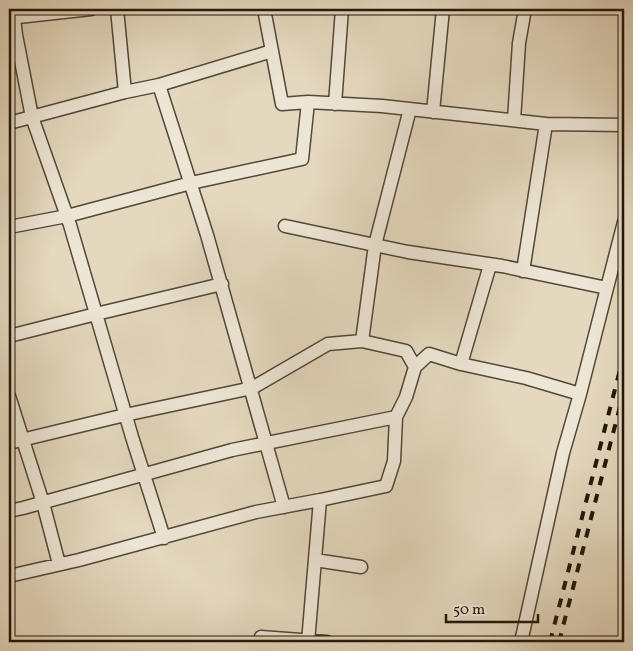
<svg xmlns="http://www.w3.org/2000/svg" width="633" height="651" viewBox="0 0 633 651" font-family="Vollkorn,serif">
<style>
.lines{fill:none;stroke-linecap:round;stroke-linejoin:round}
.minor-casing{stroke:#524738;stroke-width:15}
.minor{stroke:#ede6d5;stroke-width:12}
.rail{stroke:#21170b;stroke-width:4;stroke-dasharray:9 9;stroke-linecap:butt}
</style>
<rect width="100%" height="100%" fill="#e4d8be"/>
<filter id="stains"><feTurbulence type="fractalNoise" baseFrequency=".004" numOctaves="4"/><feColorMatrix values="0 0 0 0 .2 0 0 0 0 .09 0 0 0 0 .02 0 0 0 .5 -.17"/></filter>
<radialGradient id="worn" r=".72"><stop offset=".6" stop-color="#630" stop-opacity="0"/><stop offset="1" stop-color="#630" stop-opacity=".3"/></radialGradient>
<g class="lines">
<defs>
<path id="minor" d="M13 9 16 35 32 117 70 225 132 437 164 538
M117 9 125 92
M264 9 282 104 308 102
M9 18 91 9
M159 85 207 235 284 507
M335 104 342 9
M433 112 443 9
M514 120 519 43 525 9
M9 123 125 92 159 85 272 51
M285 226 408 252 502 266 607 288 580 394
M9 227 67 216 191 183 302 159 308 102 382 106 546 124 624 125
M523 271 546 124
M607 288 624 222
M9 336 96 314 222 284
M362 341 375 245 410 109
M461 364 490 265
M9 396 43 503 59 564
M9 443 125 415 252 388 328 344 362 341 406 351 415 367
M320 500 386 486 394 461 396 417
M9 511 23 508 232 450 396 417 406 397 415 367 429 354 461 364 526 378 580 394 563 453 521 642
M315 560 361 567
M9 576 79 560 256 512 320 500 308 642
M261 637 327 642"/>
</defs>
<!-- minor casing -->
<use href="#minor" class="minor-casing"/>
<!-- minor -->
<use href="#minor" class="minor"/>
<!-- rail -->
<path class="rail" d="M550 642 624 354
M559 642 624 391"/>
</g>
<!-- margin -->
<rect width="633" height="651" fill="none" stroke="#e4d8be" stroke-width="30"/>
<rect x="10" y="10" width="613" height="631" fill="none" stroke="#21170b" stroke-width="2.5"/>
<rect x="15" y="15" width="603" height="621" fill="none" stroke="#21170b"/>
<!-- scale -->
<path d="M446 614v8h92v-8" fill="none" stroke="#21170b" stroke-width="2.5"/>
<text x="453" y="614" font-size="15" fill="#21170b" stroke="#ede6d5" stroke-width="4" paint-order="stroke">50 m</text>
<rect width="100%" height="100%" filter="url(#stains)"/>
<rect width="100%" height="100%" fill="url(#worn)"/>
</svg>
